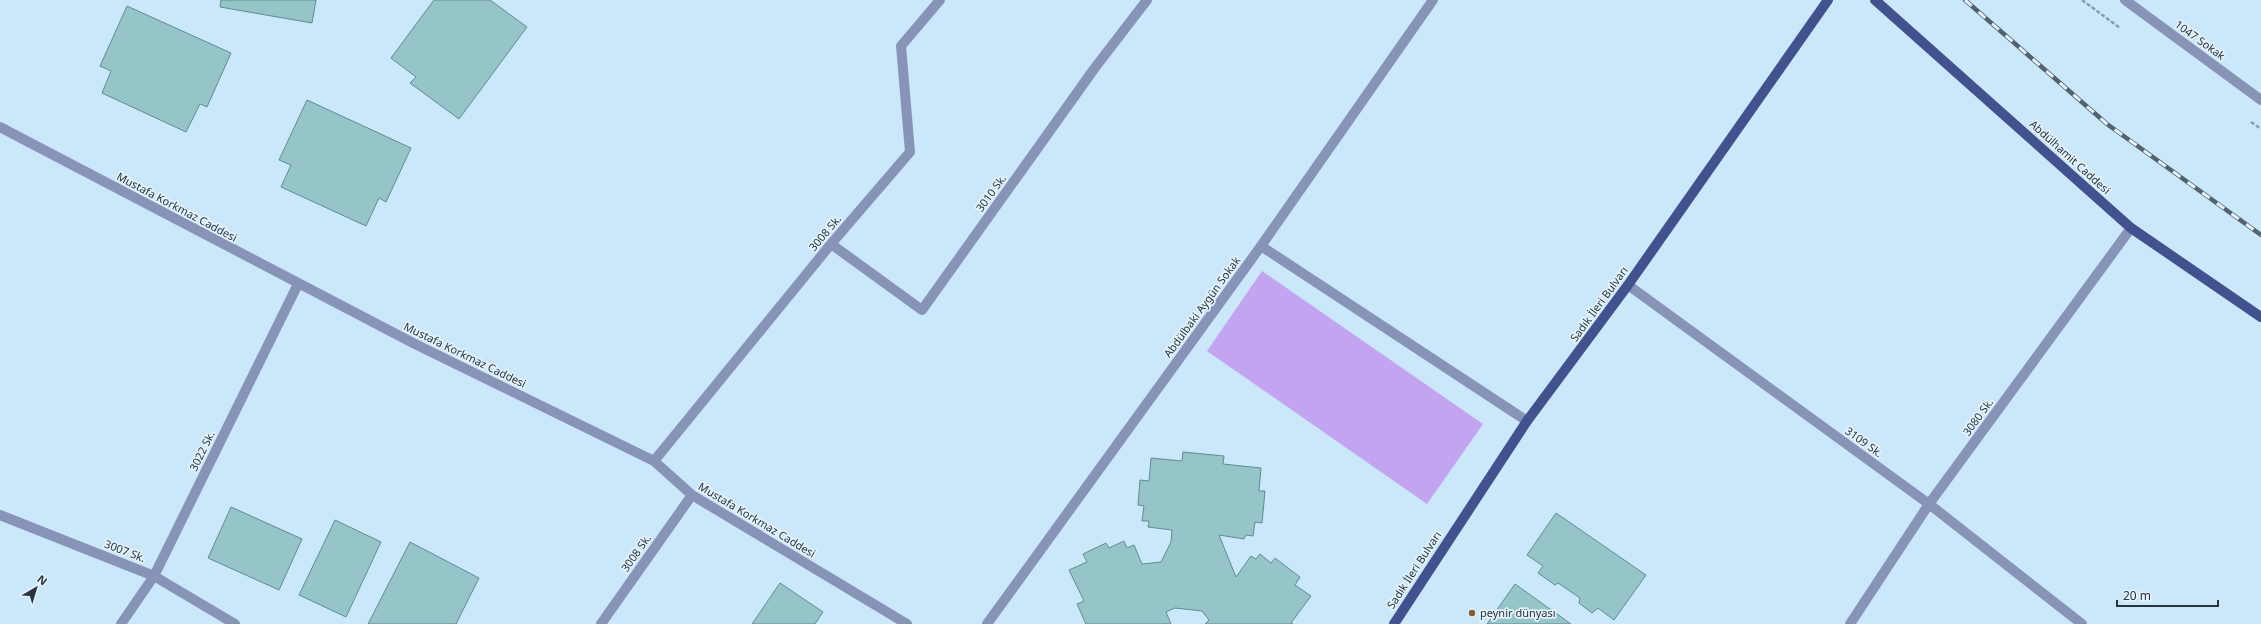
<svg xmlns="http://www.w3.org/2000/svg" width="2261" height="624" viewBox="0 0 2261 624" font-family="'Noto Sans',sans-serif">
<style>
.green{fill:#c3a4f0}
.building{fill:#95c4c9;stroke:#608c92}
.lines{fill:none;stroke-linecap:round;stroke-linejoin:round}
.path{stroke:#879dac;stroke-width:2.5;stroke-dasharray:4 2;stroke-linecap:butt}
.minor{stroke:#8894b7;stroke-width:10}
.major{stroke:#41528e;stroke-width:10}
.rail-casing{stroke:#52636f;stroke-width:4.5}
.rail{stroke:#e4f2fc;stroke-width:3;stroke-dasharray:9;stroke-linecap:butt}
.poi-dot{fill:#7c5f33;stroke:#e4f2fc;stroke-width:1.5}
.labels{text-anchor:middle;stroke-width:3.5;stroke-linejoin:round;paint-order:stroke}
.street-label{font-size:11px;fill:#28353f;stroke:#e4f2fc}
.poi-label{font-size:11px;fill:#28353f;stroke:#e4f2fc;text-anchor:start}
</style>
<rect width="100%" height="100%" fill="#cbe7fa"/>
<!-- green -->
<path class="green" d="M1262 271 1483 424 1427 504 1207 351Z"/>
<!-- building -->
<path class="building" d="M221 0H316L312 23 220 7Z
M434 0H490L527 27 459 119 410 83 416 77 391 58Z
M127 6 231 53 207 107 200 104 186 132 102 93 111 71 100 66Z
M307 100 411 148 386 202 379 198 366 226 281 187 291 165 279 160Z
M1183 452 1224 456 1223 464 1261 468 1259 491H1265L1262 523 1255 522 1253 536 1246 535 1244 539 1219 535 1236 577 1251 556 1256 559 1260 554 1271 563 1275 558 1300 577 1295 585 1311 596 1291 623 1293 624H1205L1209 620 1202 611 1175 608 1166 612 1171 624H1086L1077 604 1084 601 1069 570 1087 562 1083 554 1106 543 1109 548 1124 541 1127 548 1134 545 1142 564 1161 562 1171 542 1172 530 1148 527 1149 521H1142L1144 506 1138 505 1140 480 1149 481 1151 458 1182 461Z
M231 507 302 539 279 590 208 558Z
M1556 513 1646 575 1614 620 1598 608 1592 613 1579 603 1580 598 1558 583 1555 585 1538 573 1543 566 1527 555Z
M335 520 381 542 346 617 299 595Z
M410 542 479 578 456 624H368Z
M780 583 823 612 815 624H752Z
M1515 584 1571 624H1487Z"/>
<g class="lines">
<!-- path -->
<path class="path" d="M2082 0 2120 28
M2251 122 2261 129"/>
<!-- minor -->
<path class="minor" d="M2125 0 2261 100
M0 127 415 344 654 461 692 495 907 624
M831 244 922 310 1094 69 1147 0
M1261 246 1527 421
M1628 285 1929 504 2082 624
M654 461 831 244 910 152 901 46 940 0
M0 515 154 576 235 624
M121 624 154 576 298 284
M601 624 692 495
M987 624 1261 246 1433 0
M1850 624 1929 504 2131 228"/>
<!-- major -->
<path class="major" d="M1875 0 2131 228 2261 317
M1394 624 1527 421 1628 285 1828 0"/>
<defs>
<path id="rail" d="M1965 0 2107 124 2261 235"/>
</defs>
<!-- rail casing -->
<use href="#rail" class="rail-casing"/>
<!-- rail -->
<use href="#rail" class="rail"/>
</g>
<!-- markers -->
<circle class="poi-dot" cx="1472" cy="613" r="4"/>
<g class="labels">
<!-- street labels -->
<g class="street-label">
<text transform="translate(2200 40) rotate(36)" y="4">1047 Sokak</text>
<text transform="translate(2070 157) rotate(42)" y="4">Abdülhamit Caddesi</text>
<text transform="translate(991 193) rotate(-54)" y="4">3010 Sk.</text>
<text transform="translate(177 207) rotate(28)" y="4">Mustafa Korkmaz Caddesi</text>
<text transform="translate(825 233) rotate(-50)" y="4">3008 Sk.</text>
<text transform="translate(1599 304) rotate(-54)" y="4">Sadık İleri Bulvarı</text>
<text transform="translate(1202 307) rotate(-54)" y="4">Abdülbaki Aygün Sokak</text>
<text transform="translate(465 355) rotate(26)" y="4">Mustafa Korkmaz Caddesi</text>
<text transform="translate(1978 417) rotate(-54)" y="4">3080 Sk.</text>
<text transform="translate(1864 442) rotate(36)" y="4">3109 Sk.</text>
<text transform="translate(202 451) rotate(-64)" y="4">3022 Sk.</text>
<text transform="translate(757 520) rotate(31)" y="4">Mustafa Korkmaz Caddesi</text>
<text transform="translate(125 551) rotate(21)" y="4">3007 Sk.</text>
<text transform="translate(636 553) rotate(-55)" y="4">3008 Sk.</text>
<text transform="translate(1414 570) rotate(-57)" y="4">Sadık İleri Bulvarı</text>
</g>
<!-- poi labels -->
<g class="poi-label">
<text x="1480" y="617">peynir dünyası</text>
</g>
</g>
<!-- north arrow -->
<g transform="translate(36 588) rotate(38)" stroke="#e4f2fc" stroke-width="3" paint-order="stroke">
<path d="M0-3L7 15L0 10L-7 15Z" fill="#28353f"/>
<text y="-6" font-size="11" font-weight="bold" text-anchor="middle" fill="#28353f">N</text>
</g>
<!-- scale -->
<path d="M2117 600v6h101v-6" fill="none" stroke="#28353f" stroke-width="2"/>
<text x="2123" y="600" font-size="12" fill="#28353f" stroke="#e4f2fc" stroke-width="3" paint-order="stroke">20 m</text>
</svg>
